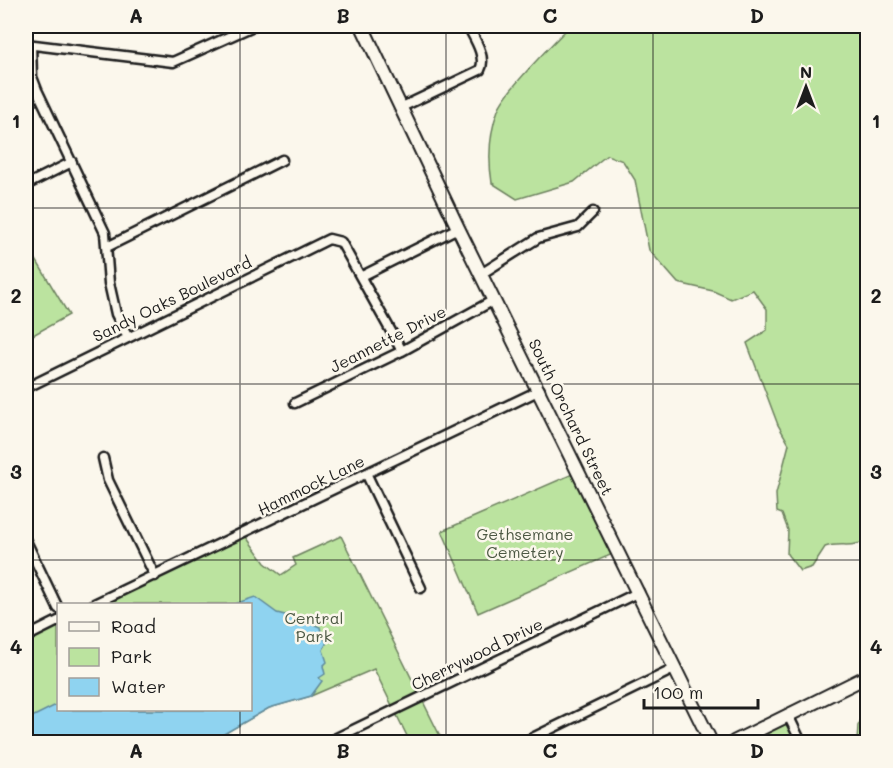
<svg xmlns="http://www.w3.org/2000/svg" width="893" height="768" viewBox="0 0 893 768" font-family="Mali,sans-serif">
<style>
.green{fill:#bbe39f;stroke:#6c805e;stroke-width:1.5}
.water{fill:#8fd3f0;stroke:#618a9b;stroke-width:1.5}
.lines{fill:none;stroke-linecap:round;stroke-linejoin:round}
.street-casing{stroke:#1c1c1c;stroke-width:13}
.secondary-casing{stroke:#1c1c1c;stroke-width:16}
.street{stroke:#fbf7ec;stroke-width:8}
.secondary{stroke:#fbf7ec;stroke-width:12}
.grid{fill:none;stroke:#1c1c1c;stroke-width:1.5;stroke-opacity:0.55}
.labels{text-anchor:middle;stroke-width:5;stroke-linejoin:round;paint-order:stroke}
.street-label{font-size:16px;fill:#1c1c1c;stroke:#fbf7ec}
.park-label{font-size:16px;fill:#4c5843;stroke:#fbf7ec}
.neatline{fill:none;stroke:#1c1c1c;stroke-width:2}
.grid-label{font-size:20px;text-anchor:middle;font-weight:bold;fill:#1c1c1c}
</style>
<rect width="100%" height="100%" fill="#fbf7ec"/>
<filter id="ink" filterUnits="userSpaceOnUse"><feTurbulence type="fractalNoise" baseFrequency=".0167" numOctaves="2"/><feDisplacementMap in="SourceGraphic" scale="12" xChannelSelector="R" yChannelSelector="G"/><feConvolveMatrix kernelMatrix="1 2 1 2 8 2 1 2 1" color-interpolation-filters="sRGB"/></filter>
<g filter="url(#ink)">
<!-- green -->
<path class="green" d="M570 26H867V547L863 542C851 548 839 542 825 547L812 567 800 571 787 554 788 530 782 514 777 512 776 494 789 444 778 425 747 343 767 330V309L753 290 731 299 713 291 678 283 649 250 635 180 623 161 607 155 574 182 517 199 492 183C488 158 489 134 498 110 505 91 554 42 570 26Z
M26 243 69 315 26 339Z
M575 473 615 553 478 613 442 531Z
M244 534 265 563 281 575 296 565 293 558 341 536 443 742H410L374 669 311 696 269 708 210 742H26V637L58 622V710H250V604H95Z
M867 707V742H857L858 726Z
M786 721 797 742H743Z"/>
<!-- water -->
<path class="water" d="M255 597 277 613 301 619 320 627 322 637 327 642 323 650 327 662 323 666 325 674 319 678 322 681 311 696 269 708 210 742H26V720L58 704V710H250V604H234Z"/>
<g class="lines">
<defs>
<path id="street" d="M26 44 173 62 253 26
M31 44 32 77 37 90 105 233 109 283 116 314 128 338
M402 107 480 70C487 57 474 38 468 26
M26 185 72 162
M107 247 282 160
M481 274 538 238 578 227 593 212
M362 276 458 228
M26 388 329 239 341 242 402 351
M295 403 402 351 494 300
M103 458 108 480 155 576
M367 475 421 588
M26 541 58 608
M94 604 540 390
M26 637 58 621
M788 715 801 742
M328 742 639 592
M524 742 676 668"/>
<path id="secondary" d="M362 26 458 228 711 742
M734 742 868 676"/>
</defs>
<!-- street casing -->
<use href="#street" class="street-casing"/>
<!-- secondary casing -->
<use href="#secondary" class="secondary-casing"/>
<!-- street -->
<use href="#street" class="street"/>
<!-- secondary -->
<use href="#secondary" class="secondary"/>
</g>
</g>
<!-- grid -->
<path class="grid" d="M240 26V604M446 26V742M653 26V742M26 208H868M26 384H868M26 560H868M240 710V742"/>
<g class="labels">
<!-- street labels -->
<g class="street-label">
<text transform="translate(172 299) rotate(-26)" y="6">Sandy Oaks Boulevard</text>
<text transform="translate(388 339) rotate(-27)" y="6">Jeannette Drive</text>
<text transform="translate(571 417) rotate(64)" y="6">South Orchard Street</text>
<text transform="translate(311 485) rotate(-26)" y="6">Hammock Lane</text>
<text transform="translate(477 654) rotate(-26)" y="6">Cherrywood Drive</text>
</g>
<!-- park labels -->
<g class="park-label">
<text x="525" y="540">Gethsemane<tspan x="525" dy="18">Cemetery</tspan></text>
<text x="314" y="624">Central<tspan x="314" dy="18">Park</tspan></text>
</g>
</g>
<!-- margin -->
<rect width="893" height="768" fill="none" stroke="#fbf7ec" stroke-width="66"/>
<!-- legend -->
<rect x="57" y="603" width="195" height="108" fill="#fbf7ec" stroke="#a29f99" stroke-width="1.5"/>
<rect x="69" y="622" width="30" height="9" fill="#fbf7ec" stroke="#a29f99" stroke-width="1.5"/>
<text x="111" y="633" font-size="18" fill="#1c1c1c">Road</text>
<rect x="69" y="648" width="30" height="18" fill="#bbe39f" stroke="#a29f99" stroke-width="1.5"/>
<text x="111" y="663" font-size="18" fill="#1c1c1c">Park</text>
<rect x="69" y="678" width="30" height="18" fill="#8fd3f0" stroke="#a29f99" stroke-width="1.5"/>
<text x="111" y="693" font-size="18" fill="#1c1c1c">Water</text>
<!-- north arrow -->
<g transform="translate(806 87)" stroke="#fbf7ec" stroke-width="4.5" paint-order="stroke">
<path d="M0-4.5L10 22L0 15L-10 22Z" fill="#1c1c1c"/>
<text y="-9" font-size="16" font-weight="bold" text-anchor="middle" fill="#1c1c1c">N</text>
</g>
<!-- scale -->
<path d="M644 699v9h114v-9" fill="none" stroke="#1c1c1c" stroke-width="3"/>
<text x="653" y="699" font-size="18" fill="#1c1c1c" stroke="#fbf7ec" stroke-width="4.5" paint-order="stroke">100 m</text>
<rect x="33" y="33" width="827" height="702" class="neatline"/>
<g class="grid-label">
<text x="136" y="23">A</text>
<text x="343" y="23">B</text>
<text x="550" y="23">C</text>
<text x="757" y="23">D</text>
<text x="16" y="128">1</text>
<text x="876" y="128">1</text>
<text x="16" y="303">2</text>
<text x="876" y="303">2</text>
<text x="16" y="479">3</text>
<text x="876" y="479">3</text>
<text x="16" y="654">4</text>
<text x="876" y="654">4</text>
<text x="136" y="758">A</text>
<text x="343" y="758">B</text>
<text x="550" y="758">C</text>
<text x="757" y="758">D</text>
</g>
</svg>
